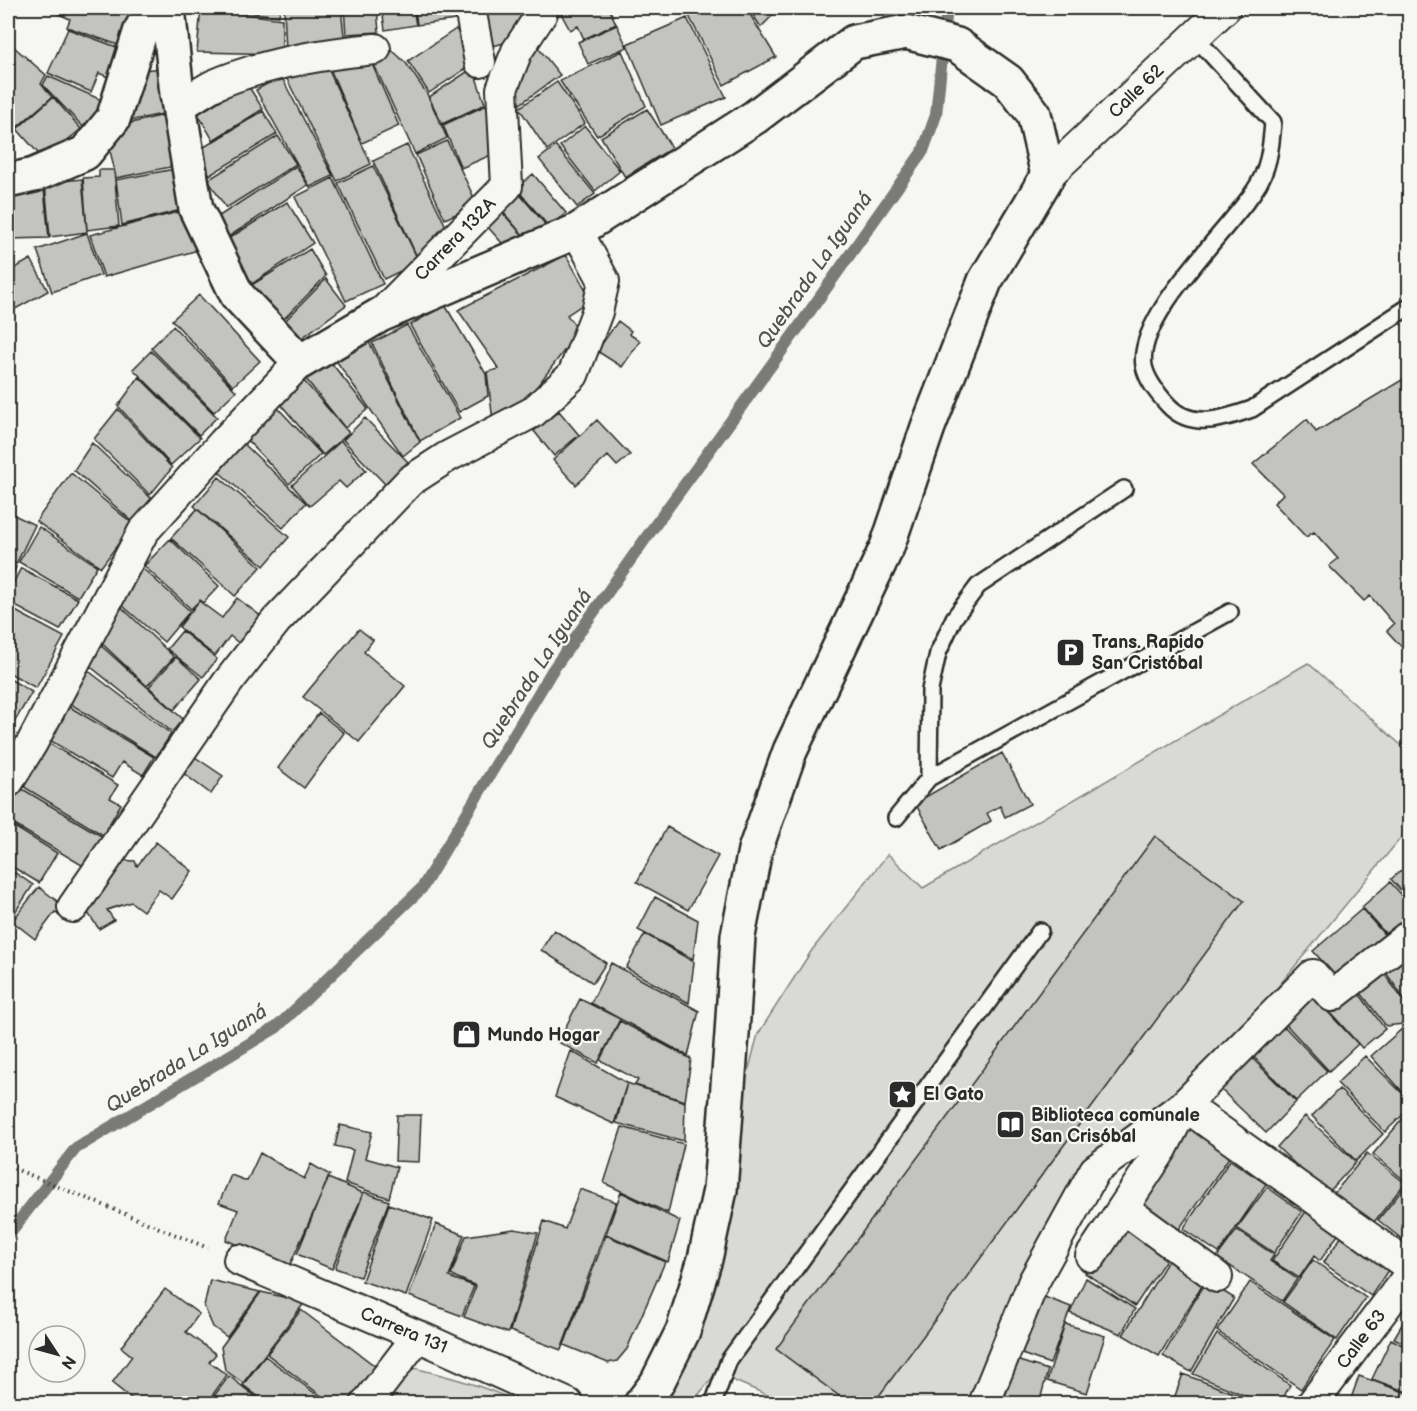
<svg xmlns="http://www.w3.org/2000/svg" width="1417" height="1411" viewBox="0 0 1417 1411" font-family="'Balsamiq Sans',sans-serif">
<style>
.green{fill:#d9d9d5;stroke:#828280;stroke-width:1.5}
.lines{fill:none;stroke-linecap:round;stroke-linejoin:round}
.stream{stroke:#7a7a78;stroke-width:12}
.building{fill:#c3c3c0;stroke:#2b2b2b;stroke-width:1.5}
.lane-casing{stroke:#2b2b2b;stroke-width:20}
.street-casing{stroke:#2b2b2b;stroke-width:34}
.secondary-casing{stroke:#2b2b2b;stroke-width:38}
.path{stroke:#2b2b2b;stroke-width:4;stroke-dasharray:1.5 4.5;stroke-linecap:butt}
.lane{stroke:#f6f6f2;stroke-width:15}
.street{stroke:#f6f6f2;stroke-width:30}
.secondary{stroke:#f6f6f2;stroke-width:33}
.labels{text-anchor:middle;stroke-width:4.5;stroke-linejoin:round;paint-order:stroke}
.street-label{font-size:18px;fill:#2b2b2b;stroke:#f6f6f2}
.poi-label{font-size:18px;font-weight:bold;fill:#2b2b2b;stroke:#f6f6f2;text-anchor:start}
.water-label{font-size:20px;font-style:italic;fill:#525251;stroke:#f6f6f2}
</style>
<rect width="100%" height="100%" fill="#f6f6f2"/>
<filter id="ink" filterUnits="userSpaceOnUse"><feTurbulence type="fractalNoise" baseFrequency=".0167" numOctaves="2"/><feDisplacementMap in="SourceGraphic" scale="12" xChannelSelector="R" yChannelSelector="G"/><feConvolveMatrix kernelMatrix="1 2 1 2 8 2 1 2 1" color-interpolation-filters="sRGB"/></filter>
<g filter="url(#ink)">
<!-- green -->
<path class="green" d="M1308 663 1409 752V828L1196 1086 1089 1164 971 1403H786L716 1373 692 1403H677L640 1382 710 1255 719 1182 758 1034 812 950 888 854 923 888Z
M398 1364C439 1374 481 1384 519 1403L368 1404Z"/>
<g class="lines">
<!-- stream -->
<path class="stream" d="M8 1235 76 1148 277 1027 422 888 552 671 648 535 796 331 923 151 936 115 947 8"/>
</g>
<!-- building -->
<path class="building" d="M45 8H119L133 12 124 47 67 27 70 19Z
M201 8 282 19V54L197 52Z
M211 8H280L279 16Z
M284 8H341L345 45 286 51Z
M344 8H377L379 32 346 34Z
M382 8H413L416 25 385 30Z
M415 8H454L455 20 417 25Z
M483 8H538L517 39 490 47Z
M558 8H609L616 24 584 39 578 26 570 30Z
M685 8H746L776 57 724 85Z
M748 8H780L761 27Z
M687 18 726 97 661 125 627 44Z
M617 25 627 47 588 64 578 42Z
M68 29 122 49 110 78 99 73 91 92 48 73Z
M456 29 477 61 429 93 408 61Z
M532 40 560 75 520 104 504 85Z
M14 47 46 75 41 84 52 97 16 128 8 116V54Z
M393 51 406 63 427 94 447 138 415 154 372 60Z
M622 51 646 106 597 136 560 81Z
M368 55 399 126 362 143 331 71Z
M326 64 371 164 337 181 286 77Z
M167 68V113L129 121 140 70Z
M473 68 485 104 442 124 429 97Z
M48 76 106 102 86 130 43 85Z
M281 76 333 176 310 187 256 90Z
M557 82 585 123 547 150 519 108Z
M247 84 263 109 213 140 198 114Z
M53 97 81 129 44 160 17 129Z
M489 104 498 152 461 168 443 125Z
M647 109 672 148 625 177 601 137Z
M263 111 277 134 210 175 196 152Z
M168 114 175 166 116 178 110 150 127 124Z
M585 126 620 171 595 191 560 146Z
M278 136 296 164 226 208 208 180Z
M447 141 477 204 445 219 416 155Z
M407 145 451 237 418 259 373 161Z
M556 146 595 194 577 207 539 159Z
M296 166 308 185 222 241 210 222Z
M373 166 419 262 384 279 338 183Z
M175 169 181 210 122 225 116 180Z
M99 170H114L119 226 87 230 83 178 99 177Z
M533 174 566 213 549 227 516 188Z
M333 178 383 284 346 301 295 197Z
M82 179 87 232 50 237 45 183Z
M44 189 49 238 8 239V200H10V192Z
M516 190 545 224 527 240 497 205Z
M287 202 313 243 250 285 223 242Z
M182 211 198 250 104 277 90 235Z
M501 211 525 238 510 252 486 225Z
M87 233 101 275 52 292 37 250Z
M310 249 326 276 278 325 250 286Z
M566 255 591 299 567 315 579 331 523 405 493 421 487 372 499 369 458 310Z
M31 259 48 291 8 313V272Z
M326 279 346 305 299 340 283 323Z
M199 295 260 361 233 386 172 320Z
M445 305 486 374 488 396 459 412 410 325Z
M618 321 631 331 629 334 640 341 622 367 597 351Z
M407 325 460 418 420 441 372 343Z
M173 326 236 391 214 412 151 348Z
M368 340 420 442 403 456 335 359Z
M151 351 217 417 199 435 133 369Z
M329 360 368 409 345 428 306 379Z
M1410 375V656L1387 631 1394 624 1370 596 1364 601 1329 566 1338 559 1314 532 1306 537 1274 503 1283 494 1253 464 1307 419 1316 432Z
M139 377 200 438 171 465 118 406Z
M304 381 349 433 323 455 279 402Z
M275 405 321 454 289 484 243 436Z
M118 409 172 468 150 495 94 439Z
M559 411 579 435 554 456 534 431Z
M365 418 408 462 385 484 343 440Z
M597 420 630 455 617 466 608 456 576 485 553 460Z
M341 441 366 470 346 488 339 481 310 506 292 485Z
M92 443 153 500 134 523 74 470Z
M243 443 306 503 283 528 219 472Z
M71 473 133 524 101 567 36 521Z
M219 477 289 537 264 566 194 506Z
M197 509 261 567 235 596 171 538Z
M8 512 35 525 16 564 8 561Z
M39 527 97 566 78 597 19 562Z
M170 539 219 586 203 603 200 600 191 609 144 566Z
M8 563 16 567 8 584Z
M141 567 190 611 164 642 115 599Z
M21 568 78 599 60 630 8 602V593Z
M237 598 262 617 241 645 230 636 215 656 179 627 199 601 222 618Z
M115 601 174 657 147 686 94 636Z
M8 607 64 637 36 688 8 672Z
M359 629 373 640 364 652 405 686 359 742 303 697Z
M182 631 217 659 203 677 167 649Z
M98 643 183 719 172 732 86 663Z
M176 657 201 679 174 710 149 687Z
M86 669 171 734 156 757 69 703Z
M8 678 32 692 8 733Z
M68 706 154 757 143 775 122 762 112 778 48 739Z
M319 713 344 733 304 788 278 768Z
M47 742 118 785 110 798 121 804 103 835 21 785Z
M1002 753 1030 804 1005 817 1000 806 987 813 991 821 941 850 915 803Z
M195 757 223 776 211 794 183 773Z
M19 787 103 837 85 867 8 821V807Z
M8 823 57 853 39 883 8 864Z
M667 827 718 856 688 910 637 882Z
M1155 836 1244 901 873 1404H850L776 1349Z
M156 842 192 871 172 899 159 890 143 911 131 902 107 910 114 920 99 929 83 906 96 881 117 872 114 860 135 861 137 866Z
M1410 863V901L1391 879Z
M8 868 33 885 8 923Z
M1390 882 1410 904V926L1392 941 1362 907Z
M39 887 66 908 59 916 55 912 35 939 12 921Z
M655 897 698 920 693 959 638 930Z
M1362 909 1389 940 1341 982 1313 951Z
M554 930 606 963 593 983 541 950Z
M645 934 694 962 689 1003 626 968Z
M1410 952V1007L1384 970Z
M611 963 699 1011 688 1056 591 1003Z
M1382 971 1410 1009V1019L1403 1024 1386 1026 1358 989Z
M1308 991 1358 1044 1329 1071 1279 1017Z
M1358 992 1385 1029 1362 1048 1331 1013Z
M580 999 620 1019 598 1063 558 1042Z
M620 1021 691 1059 685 1101 635 1085 638 1080 600 1060Z
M1279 1021 1327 1071 1296 1101 1248 1051Z
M1410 1022V1097L1408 1098 1371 1056Z
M571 1051 627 1083 614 1124 555 1097Z
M1245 1051 1296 1102 1266 1133 1214 1083Z
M1365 1056 1410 1101V1108L1385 1132 1337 1083Z
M627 1083 685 1102 684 1141 616 1123Z
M1339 1089 1383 1134 1356 1161 1312 1116Z
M1410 1110V1185L1373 1154Z
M397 1115H421L419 1162 395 1161Z
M1305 1116 1356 1162 1327 1194 1277 1147Z
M340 1125 372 1132 365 1158 397 1167 389 1198 345 1183 353 1150 335 1146Z
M1186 1126 1230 1156 1175 1235 1132 1205Z
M622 1127 684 1144 668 1213 604 1183Z
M260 1153 304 1179 311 1164 330 1175 289 1267 226 1240 238 1210 219 1203 231 1175 247 1181Z
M1367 1153 1405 1183 1370 1227 1331 1197Z
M1230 1160 1266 1184 1219 1253 1183 1229Z
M328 1178 363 1193 332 1269 297 1254Z
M1406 1185 1410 1188 1408 1244 1378 1220Z
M1267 1187 1302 1212 1274 1253 1237 1228Z
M580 1189 616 1202 561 1350 510 1331 544 1221 565 1229Z
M364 1192 389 1201 360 1277 335 1268Z
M621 1192 680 1221 668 1262 606 1234Z
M389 1204 433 1220 406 1296 362 1281Z
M1311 1204 1344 1226 1320 1261 1314 1256 1299 1278 1272 1261Z
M1121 1219 1171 1252 1135 1306 1085 1273Z
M436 1224 464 1235 449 1277 474 1286 462 1316 409 1296Z
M514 1229 538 1233 508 1333 464 1317 476 1286 451 1275 466 1236Z
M1237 1230 1274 1255 1270 1261 1297 1279 1282 1301 1217 1257Z
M1346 1230 1394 1261 1371 1296 1323 1263Z
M606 1235 665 1262 627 1349 617 1361 608 1363 564 1345Z
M1169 1259 1205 1281 1159 1356 1123 1335Z
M1313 1260 1366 1298 1337 1340 1283 1302Z
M1086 1278 1135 1309 1121 1334 1070 1313Z
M210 1280 260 1292 227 1337 213 1327 204 1306Z
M1206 1281 1234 1298 1191 1372 1163 1356Z
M1250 1282 1335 1340 1301 1389 1217 1331Z
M165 1289 199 1314 186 1332 216 1354 209 1362 227 1375 206 1404H138L112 1383 132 1356 121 1347Z
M261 1292 305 1302 243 1383 225 1370 221 1347Z
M1039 1295 1071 1307 1050 1364 1019 1353Z
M301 1310 379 1369 354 1404H332L267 1354Z
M1410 1311V1346L1394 1338Z
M1065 1324 1105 1336 1087 1393 1047 1381Z
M1217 1334 1290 1385 1280 1404H1266L1193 1374Z
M1391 1339 1410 1349V1393L1372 1379Z
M265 1356 329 1404H268L243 1385Z
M1016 1360 1048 1370 1039 1404H1003Z
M1183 1374 1263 1404H1172Z
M229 1376 265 1404H208Z
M1359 1376 1410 1394V1404H1349Z"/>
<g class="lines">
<defs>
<path id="lane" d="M1194 36 1273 122C1271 147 1269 170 1254 191 1228 231 1135 317 1144 366 1147 381 1158 394 1168 405 1191 430 1224 419 1252 409L1410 306
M929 778 930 690 938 653 954 618 978 586 1124 489
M896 818 929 778 1230 612
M713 1404 729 1360 1040 931"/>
<path id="street" d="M470 8 480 62
M179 107C190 100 202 91 214 85 264 63 321 54 375 49
M1048 175 1225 8
M382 313 507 186 502 89 517 51 542 13
M8 782 32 743 143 532 223 443 300 362
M73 907 228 682 276 621 410 481 447 457 533 412 573 375 597 312 604 281 577 231
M1184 1105 1410 1267
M1182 1110 1162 1149 1123 1208 1217 1277
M1091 1256 1123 1208
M239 1260 418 1336 568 1404
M366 1404 418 1336
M984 1404 1034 1281 1095 1170 1184 1105 1313 975 1332 996 1410 935
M1312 1404 1410 1274"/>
<path id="secondary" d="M168 8 177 94 196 209 237 295 300 362 380 315 577 231 755 117 854 42 906 32 957 45 1008 81 1034 114 1048 175 985 281 928 427 887 547 790 751 755 850 738 936 732 1034 720 1190 705 1259 683 1331 657 1383 641 1404
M8 181 34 175 85 153 113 119 141 30 154 8"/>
</defs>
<!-- lane casing -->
<use href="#lane" class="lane-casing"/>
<!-- street casing -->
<use href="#street" class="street-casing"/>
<!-- secondary casing -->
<use href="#secondary" class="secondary-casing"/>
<!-- path -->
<path class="path" d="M8 1166 208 1248"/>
<!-- lane -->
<use href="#lane" class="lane"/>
<!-- street -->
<use href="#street" class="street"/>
<!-- secondary -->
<use href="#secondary" class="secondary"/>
</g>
</g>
<!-- icons -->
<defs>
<symbol id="parking-square" viewBox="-11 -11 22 22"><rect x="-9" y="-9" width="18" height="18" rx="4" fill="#2b2b2b" stroke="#f6f6f2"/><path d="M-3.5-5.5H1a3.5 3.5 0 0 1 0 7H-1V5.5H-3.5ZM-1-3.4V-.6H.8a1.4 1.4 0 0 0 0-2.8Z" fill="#fff"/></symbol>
<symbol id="shop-square" viewBox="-11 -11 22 22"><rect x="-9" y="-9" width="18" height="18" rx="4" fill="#2b2b2b" stroke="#f6f6f2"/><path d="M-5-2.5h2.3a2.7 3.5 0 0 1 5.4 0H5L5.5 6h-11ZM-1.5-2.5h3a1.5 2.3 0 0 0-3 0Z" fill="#fff"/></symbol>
<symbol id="sight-square" viewBox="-11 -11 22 22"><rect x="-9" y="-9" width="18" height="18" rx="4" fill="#2b2b2b" stroke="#f6f6f2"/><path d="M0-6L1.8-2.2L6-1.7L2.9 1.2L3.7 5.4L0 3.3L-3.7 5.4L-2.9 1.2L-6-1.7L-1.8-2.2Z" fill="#fff"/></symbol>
<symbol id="library-square" viewBox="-11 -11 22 22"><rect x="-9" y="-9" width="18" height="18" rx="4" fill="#2b2b2b" stroke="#f6f6f2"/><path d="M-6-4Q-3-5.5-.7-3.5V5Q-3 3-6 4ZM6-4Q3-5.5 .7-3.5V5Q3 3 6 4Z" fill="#fff"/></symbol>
</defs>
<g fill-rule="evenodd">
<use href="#parking-square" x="1054" y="636" width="33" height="33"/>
<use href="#shop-square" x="450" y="1018" width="33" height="33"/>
<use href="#sight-square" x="886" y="1078" width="33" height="33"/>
<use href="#library-square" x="994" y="1108" width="33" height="33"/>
</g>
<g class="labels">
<!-- street labels -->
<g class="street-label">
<text transform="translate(1136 91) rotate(-44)" y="6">Calle 62</text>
<text transform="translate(455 239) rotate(-46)" y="6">Carrera 132A</text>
<text transform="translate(404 1330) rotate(23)" y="6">Carrera 131</text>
<text transform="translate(1361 1339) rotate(-53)" y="6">Calle 63</text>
</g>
<!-- poi labels -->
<g class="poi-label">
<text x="1092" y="648">Trans. Rapido<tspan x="1092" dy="21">San Cristóbal</tspan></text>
<text x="487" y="1041">Mundo Hogar</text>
<text x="923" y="1100">El Gato</text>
<text x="1031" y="1121">Biblioteca comunale<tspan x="1031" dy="21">San Crisóbal</tspan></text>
</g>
<!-- water labels -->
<g class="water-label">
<text transform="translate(814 270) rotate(-55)" y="7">Quebrada La Iguaná</text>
<text transform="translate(536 669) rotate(-57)" y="7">Quebrada La Iguaná</text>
<text transform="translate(186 1058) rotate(-32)" y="7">Quebrada La Iguaná</text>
</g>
</g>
<!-- margin -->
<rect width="1417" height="1411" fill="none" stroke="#f6f6f2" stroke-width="30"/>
<rect x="15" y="15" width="1387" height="1381" fill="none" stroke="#2b2b2b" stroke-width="2" filter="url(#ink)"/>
<!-- north arrow -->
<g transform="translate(57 1354) rotate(126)"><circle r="28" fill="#f6f6f2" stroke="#a5a5a2" stroke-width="1.5"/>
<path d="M0-4.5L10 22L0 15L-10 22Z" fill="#2b2b2b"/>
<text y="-9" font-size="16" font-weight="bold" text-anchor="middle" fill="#2b2b2b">N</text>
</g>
</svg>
